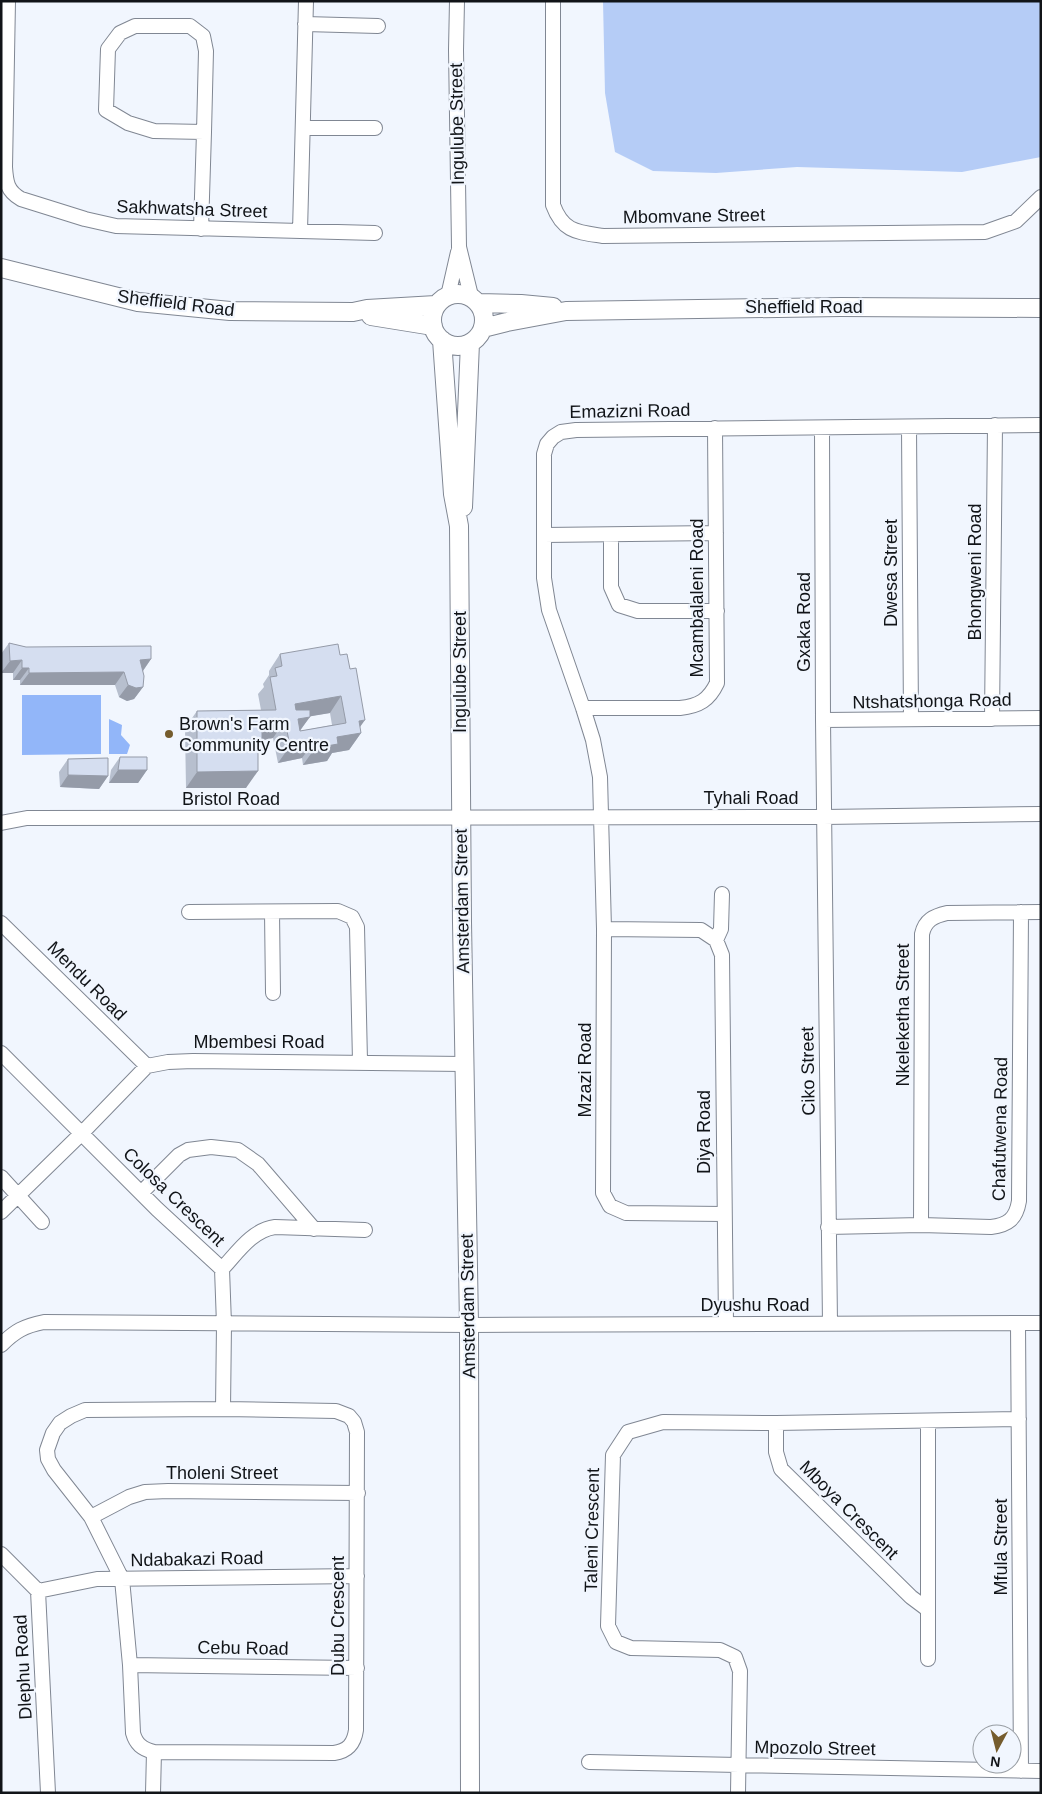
<svg xmlns="http://www.w3.org/2000/svg" width="1042" height="1794" viewBox="0 0 1042 1794" font-family="Arial,sans-serif">
<style>
.green{fill:#b5ccf6}
.water{fill:#92b6f9}
.lines{fill:none;stroke-linecap:round;stroke-linejoin:round}
.minor-casing{stroke:#808793;stroke-width:16}
.tertiary-casing{stroke:#808793;stroke-width:20}
.minor{stroke:#fff;stroke-width:14}
.tertiary{stroke:#fff;stroke-width:18}
.wall{fill:#b7bfce;fill-rule:evenodd}
.shaded-wall{fill:#959ba8}
.building{fill:#d5def0;stroke:#959ba8;fill-rule:evenodd}
.poi-dot{fill:#755c2d;stroke:#f1f6fe;stroke-width:2}
.labels{text-anchor:middle;stroke-width:4.5;stroke-linejoin:round;paint-order:stroke}
.street-label{font-size:18px;fill:#111418;stroke:#f1f6fe}
.poi-label{font-size:18px;fill:#111418;stroke:#f1f6fe;text-anchor:start}
</style>
<rect width="100%" height="100%" fill="#f1f6fe"/>
<!-- green -->
<path class="green" d="M603 1H1041V157L962 172 797 167 716 173 653 171 615 152 605 93Z"/>
<!-- water -->
<path class="water" d="M22 695H101V754L22 755Z
M109 719 122 725 121 735 130 745 127 754H109Z"/>
<g class="lines">
<defs>
<path id="minor" d="M8 1 5 167C6 182 7 191 21 199L85 219 116 226 375 233
M457 1 456 50 459 247 471 296
M553 1V205C563 232 577 232 603 236L985 232 1016 221 1041 197
M305 24 378 26
M135 26H190L203 36 206 51 204 132 154 131 128 123 106 110 108 49 120 33Z
M303 128H375
M201 229 204 132
M300 231 306 1
M448 296 458 252
M909 427 911 719
M822 428 823 720 830 1324
M544 535 716 533
M611 535V587L619 605 638 611H717
M583 708H680C699 706 709 700 717 683L715 428
M992 719 995 425
M823 720 1041 718
M1 823 27 818 824 817 1041 814
M189 912 338 911 352 917 357 927 360 1061
M272 912 273 993
M1 923 147 1066
M604 929 701 930 716 940 722 955 726 1324
M716 940 721 929 722 894
M1 1053 157 1209 222 1269 224 1324 223 1409
M1 1177 42 1222
M141 1193 179 1155 188 1150 211 1147 238 1150 258 1164 314 1229
M1 1212 82 1133 147 1066 168 1062 193 1061 465 1064
M724 1214 626 1213 610 1206 603 1193 604 929 600 777 593 740 583 708 549 610 544 578V454L547 444 553 437 561 432 576 430 1041 425
M921 1225 922 934C925 920 934 916 947 913L1041 912
M828 1227 921 1225 991 1227C1008 1225 1016 1219 1019 1201L1021 912
M222 1269C237 1253 252 1230 275 1227L365 1230
M1018 1324 1021 1771
M1 1345C15 1331 24 1326 44 1322L469 1325 1041 1323
M223 1409 336 1411 349 1416 354 1422 357 1432 356 1730C354 1744 348 1751 334 1753L154 1752C142 1749 136 1744 133 1733L130 1665 122 1579 91 1517 54 1470 48 1459 47 1450 53 1433 60 1423 71 1416 85 1410Z
M928 1421V1659
M776 1423V1452L781 1469 911 1597 927 1609
M91 1517 129 1497 145 1492 168 1491 358 1493
M1 1554 38 1591 48 1793
M38 1591 97 1579 357 1576
M130 1665 357 1668
M589 1762 1041 1771
M153 1793 154 1752
M738 1793 740 1671 735 1657 720 1650 631 1648 616 1642 608 1626 613 1455 628 1432 663 1422 776 1423 1019 1419"/>
<path id="tertiary" d="M1 268 138 302 230 311 353 312 367 309 436 305
M432 320a26 26 0 1 1 52 0a26 26 0 1 1-52 0Z
M479 303 521 304 553 307
M371 316 433 326
M483 328 507 322 566 311 841 307 1041 308
M442 340 453 494 459 526 462 922 469 1325 470 1793
M463 507 470 343"/>
</defs>
<!-- minor casing -->
<use href="#minor" class="minor-casing"/>
<!-- tertiary casing -->
<use href="#tertiary" class="tertiary-casing"/>
<!-- minor -->
<use href="#minor" class="minor"/>
<!-- tertiary -->
<use href="#tertiary" class="tertiary"/>
</g>
<!-- wall -->
<path class="wall" d="M9 643 26 647 151 659 143 671V687L134 699 127 701 119 697 115 685H20V680H13V673H1V654Z
M280 654 340 655 361 733 349 750 332 753 327 761 303 765 302 758 278 763 273 738 262 740 246 788H186L185 728 197 711 261 710 258 694 264 687 263 684 269 675V671ZM330 713 332 725 300 731 310 716Z
M120 757 147 770 138 783H109L111 770Z
M68 759 108 776 99 789 60 787 59 772Z"/>
<!-- shaded-wall -->
<path class="shaded-wall" d="M151 659 142 672 140 660Z
M22 660 13 673H1L10 661Z
M22 668H29L20 680H13Z
M124 672 115 685H20L29 673Z
M128 685 143 687 134 699 127 701 119 697Z
M341 696 330 713 283 721 295 704Z
M310 717 298 733V719Z
M365 720 355 734 361 733 349 750 332 753 327 761 303 765 315 748 337 737 359 721Z
M285 721 273 738 250 743 262 726Z
M314 742 302 758 278 763 290 746Z
M258 746H262L250 763Z
M118 770H147L138 783H109Z
M258 771 246 788H186L197 772Z
M68 775 108 776 99 789 60 787Z"/>
<!-- building -->
<path class="building" d="M9 643 26 647 151 646V659L140 660 144 676 143 687 136 688 128 685 124 672 29 673V668H22V660L10 661Z
M338 644 340 655 347 654 350 669 356 668 365 720 359 721 361 733 337 737 338 744 315 748 314 742 290 746 285 721 262 726V746H258V771L197 772V711L276 710 270 677 277 676 275 668 282 666 280 654ZM341 696 346 723 300 731 298 719 310 717V710H296L295 704Z
M120 757H147V770H118Z
M108 758V776L68 775V759Z"/>
<!-- markers -->
<circle class="poi-dot" cx="169" cy="734" r="5"/>
<g class="labels">
<!-- street labels -->
<g class="street-label">
<text transform="translate(457 124) rotate(-91)" y="6">Ingulube Street</text>
<text transform="translate(192 209) rotate(2)" y="6">Sakhwatsha Street</text>
<text transform="translate(694 216) rotate(-1)" y="6">Mbomvane Street</text>
<text transform="translate(176 303) rotate(7)" y="6">Sheffield Road</text>
<text x="804" y="313">Sheffield Road</text>
<text transform="translate(630 411) rotate(-1)" y="6">Emazizni Road</text>
<text transform="translate(975 572) rotate(-90)" y="6">Bhongweni Road</text>
<text transform="translate(891 573) rotate(-90)" y="6">Dwesa Street</text>
<text transform="translate(697 598) rotate(-90)" y="6">Mcambalaleni Road</text>
<text transform="translate(804 622) rotate(-90)" y="6">Gxaka Road</text>
<text transform="translate(460 672) rotate(-90)" y="6">Ingulube Street</text>
<text transform="translate(932 701) rotate(-1)" y="6">Ntshatshonga Road</text>
<text x="751" y="804">Tyhali Road</text>
<text x="231" y="805">Bristol Road</text>
<text transform="translate(462 901) rotate(-91)" y="6">Amsterdam Street</text>
<text transform="translate(87 981) rotate(45)" y="6">Mendu Road</text>
<text transform="translate(903 1015) rotate(-90)" y="6">Nkeleketha Street</text>
<text x="259" y="1048">Mbembesi Road</text>
<text transform="translate(585 1070) rotate(-90)" y="6">Mzazi Road</text>
<text transform="translate(808 1071) rotate(-91)" y="6">Ciko Street</text>
<text transform="translate(1000 1129) rotate(-89)" y="6">Chafutwena Road</text>
<text transform="translate(704 1132) rotate(-90)" y="6">Diya Road</text>
<text transform="translate(174 1197) rotate(44)" y="6">Colosa Crescent</text>
<text x="755" y="1311">Dyushu Road</text>
<text transform="translate(468 1306) rotate(-91)" y="6">Amsterdam Street</text>
<text x="222" y="1479">Tholeni Street</text>
<text transform="translate(849 1510) rotate(45)" y="6">Mboya Crescent</text>
<text transform="translate(592 1530) rotate(-89)" y="6">Taleni Crescent</text>
<text transform="translate(1001 1547) rotate(-90)" y="6">Mfula Street</text>
<text transform="translate(197 1559) rotate(-1)" y="6">Ndabakazi Road</text>
<text transform="translate(338 1616) rotate(-90)" y="6">Dubu Crescent</text>
<text transform="translate(243 1648) rotate(1)" y="6">Cebu Road</text>
<text transform="translate(23 1667) rotate(-93)" y="6">Dlephu Road</text>
<text transform="translate(815 1748) rotate(1)" y="6">Mpozolo Street</text>
</g>
<!-- poi labels -->
<g class="poi-label">
<text x="179" y="730">Brown's Farm<tspan x="179" dy="21">Community Centre</tspan></text>
</g>
</g>
<!-- border -->
<rect width="1042" height="1794" fill="none" stroke="#111418" stroke-width="5"/>
<!-- north arrow -->
<g transform="translate(997 1749) rotate(187)"><circle r="24" fill="#f1f6fe" stroke="#979ca2"/>
<path d="M0-4L9 19L0 12L-9 19Z" fill="#755c2d"/>
<text y="-8" font-size="14" font-weight="bold" text-anchor="middle" fill="#111418">N</text>
</g>
</svg>
